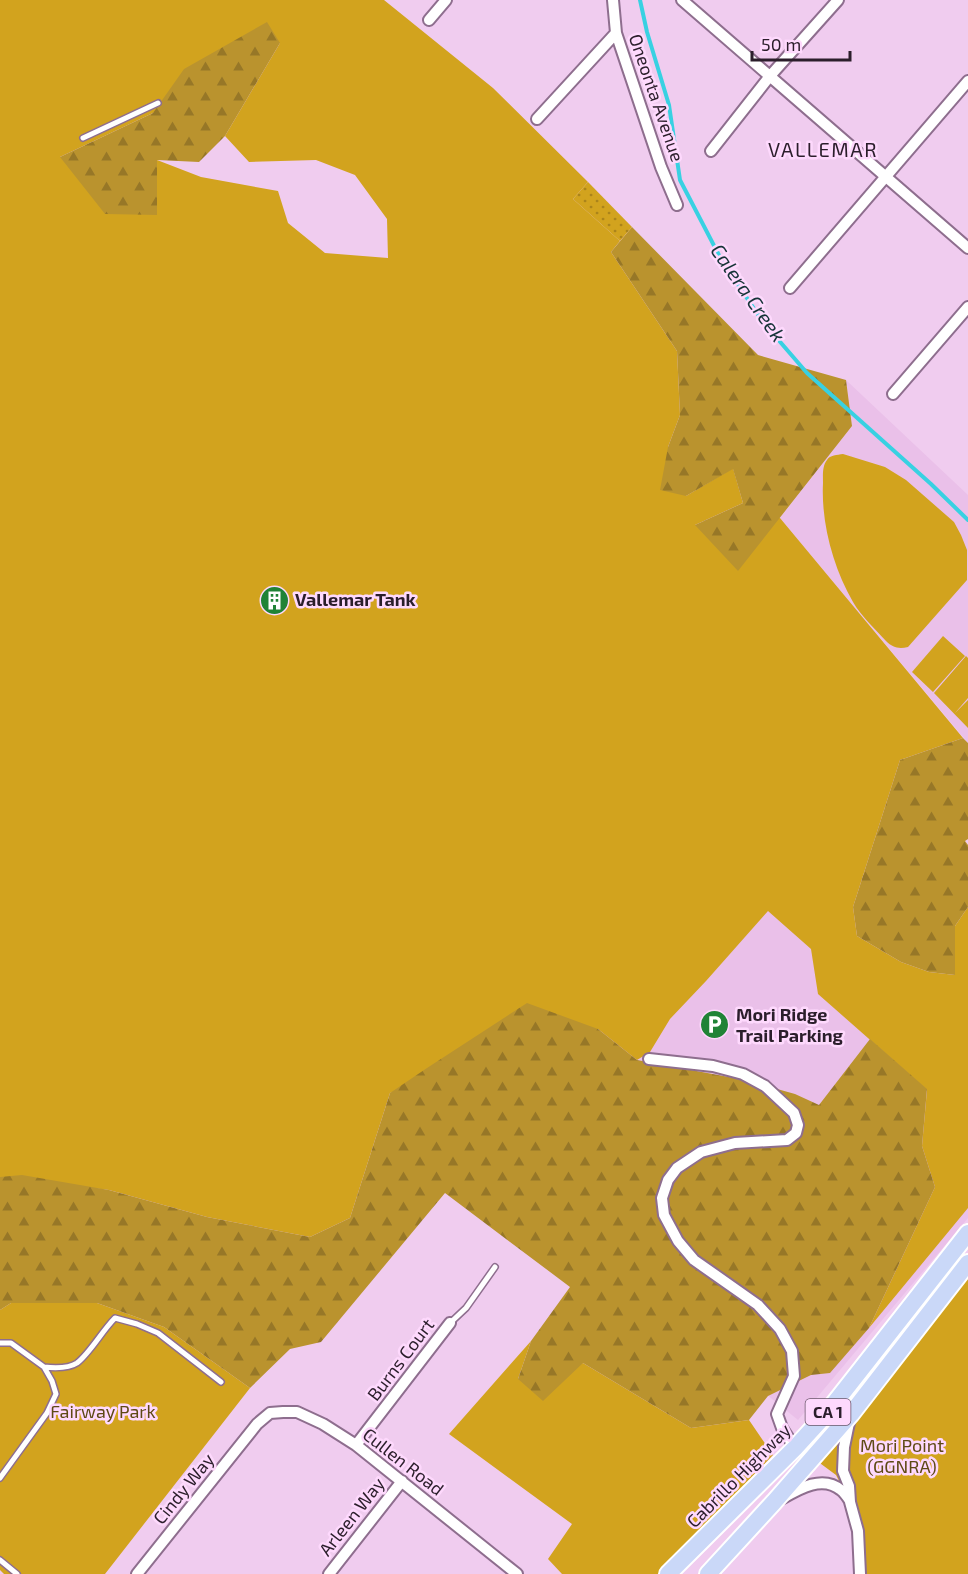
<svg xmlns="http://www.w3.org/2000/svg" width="968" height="1574" viewBox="0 0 968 1574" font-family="'Exo 2',sans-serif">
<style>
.built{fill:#eac0e9}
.green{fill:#d2a31e;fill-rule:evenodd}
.forest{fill:url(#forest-firs)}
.garden{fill:url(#garden-dots)}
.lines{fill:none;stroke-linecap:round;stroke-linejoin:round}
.stream{stroke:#38d1e2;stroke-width:4}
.service-casing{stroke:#8e6e8e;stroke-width:8}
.minor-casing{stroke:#8e6e8e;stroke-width:14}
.trunk-casing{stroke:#fff;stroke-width:20}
.service{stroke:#fff;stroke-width:5}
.minor{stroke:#fff;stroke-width:10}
.trunk{stroke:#cad8f8;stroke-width:16}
.labels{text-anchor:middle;stroke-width:5;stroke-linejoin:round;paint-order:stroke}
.shield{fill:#fed9fd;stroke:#6a566a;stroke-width:1.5}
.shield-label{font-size:16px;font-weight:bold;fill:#2b1e2b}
.street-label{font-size:18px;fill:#2b1e2b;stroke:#fed9fd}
.poi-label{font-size:18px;font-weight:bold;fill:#2b1e2b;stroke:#fed9fd;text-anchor:start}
.park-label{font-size:18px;fill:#5e4914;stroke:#fed9fd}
.neighbourhood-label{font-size:20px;letter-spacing:1.5px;fill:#2b1e2b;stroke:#fed9fd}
.water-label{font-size:20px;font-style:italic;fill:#153337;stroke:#fed9fd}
</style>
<defs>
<pattern id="forest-firs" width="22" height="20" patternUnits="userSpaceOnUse" patternTransform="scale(1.5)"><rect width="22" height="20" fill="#ba932e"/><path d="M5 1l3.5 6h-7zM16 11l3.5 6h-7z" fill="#977727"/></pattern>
<pattern id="garden-dots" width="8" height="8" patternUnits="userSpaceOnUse" patternTransform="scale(1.5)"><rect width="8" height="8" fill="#d2a31e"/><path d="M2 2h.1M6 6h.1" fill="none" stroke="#ab841b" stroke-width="1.8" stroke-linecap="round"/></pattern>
</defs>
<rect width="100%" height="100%" fill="#f0ccef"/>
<!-- built -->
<path class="built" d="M846 380 968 495V743L780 518 852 426Z
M736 854 968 1071V1218L798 1420 488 1169Z"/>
<!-- green -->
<path class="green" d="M0 0H384L493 88 588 182 573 199 620 241 611 252 677 351 680 415 668 447 686 496 733 468 743 503 695 525 780 518 963 738 900 760 853 907 857 936 901 962 929 972 955 975V926L968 907V1208L869 1328 935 1187 922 1146 927 1090 818 994 811 949 768 911 706 981 670 1019 650 1052 637 1060 598 1029 390 1093 350 1218 310 1237 207 1217 109 1190 0 1177ZM280 43 225 136 249 162 316 160 355 175 387 219 388 258 325 253 288 223 278 191 201 177 157 160 60 157 153 113Z
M843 454 885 467 906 480 954 522 961 535 967 550V580L908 647C899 649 893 648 886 641 875 629 861 616 853 602 833 567 821 523 823 483 823 476 822 466 827 460 830 455 837 455 843 454Z
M943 636 965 656 933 692 912 672Z
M966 656 968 658V698L955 713 968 700V728L934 693Z
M968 1263V1574H860L850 1502 836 1475 813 1458Z
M11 1303H97L164 1327 250 1388 105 1574H4L0 1570V1310Z
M531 1341 518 1379 583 1363 691 1428 749 1420 773 1455 660 1574H562L548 1559 572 1524 449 1434Z"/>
<!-- forest -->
<path class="forest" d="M267 22 280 43 225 136 199 162 157 160V215L105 214 60 157 153 113 184 69Z
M632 227 758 355 846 380 852 426 738 571 695 525 743 503 733 469 686 496 660 490 668 447 680 415 677 351 611 252Z
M963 738 968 743V839L965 841 968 845V907L955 926V975L929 972 901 962 857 936 853 907 900 760Z
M527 1003 598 1029 637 1060 745 1080 795 1094 819 1105 870 1039 927 1089 922 1146 935 1187 869 1328 830 1373 811 1375 768 1396 749 1420 691 1428 583 1363 543 1401 518 1379 531 1341 570 1287 445 1193 321 1342 290 1349 250 1388 164 1327 97 1303H11L0 1310V1177L22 1175 109 1190 207 1217 310 1237 350 1218 390 1093 427 1068Z"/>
<!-- garden -->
<path class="garden" d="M588 182 632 227 620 241 573 199Z"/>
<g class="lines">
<!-- stream -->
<path class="stream" d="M640 0 647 32 669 105 680 180 722 261 763 322 807 373 931 484 968 520"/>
<defs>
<path id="service" d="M83 138 158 103
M450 1323 466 1308 495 1267
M0 1343H11L44 1367 52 1381 56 1394 47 1413 0 1478
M44 1367C54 1368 68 1369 77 1363 90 1353 102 1331 115 1318L137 1324 158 1333 221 1382
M0 1560 17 1574"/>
<path id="minor" d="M613 0 616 33 661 167 677 205
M682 0 968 248
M429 20 446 0
M537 119 616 33
M711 151 770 76 838 0
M790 288 968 81
M893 394 968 307
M649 1059 713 1066 743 1074 765 1086 794 1113 798 1125 796 1133 787 1140 735 1143 701 1152 677 1168 668 1180 662 1198 664 1215 678 1241 694 1260 758 1305 780 1329 792 1351 794 1376 777 1414 782 1428 795 1448
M850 1418 844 1447 843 1471 849 1486 850 1502 858 1531 860 1574
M356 1445 450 1323
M783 1498C800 1488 823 1475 841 1490 845 1493 848 1498 850 1501
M137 1574 257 1424 270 1413 283 1412H297L323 1424 356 1445 517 1574
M329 1574 402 1481"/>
<path id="trunk" d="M668 1574 795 1448 826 1414 968 1233
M708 1574 774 1502 851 1414 968 1263"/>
</defs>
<!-- service casing -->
<use href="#service" class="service-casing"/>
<!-- minor casing -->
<use href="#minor" class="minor-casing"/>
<!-- trunk casing -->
<use href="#trunk" class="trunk-casing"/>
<!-- service -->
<use href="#service" class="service"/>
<!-- minor -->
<use href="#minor" class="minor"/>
<!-- trunk -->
<use href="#trunk" class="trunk"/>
</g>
<!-- icons -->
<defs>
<symbol id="building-disc" viewBox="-11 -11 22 22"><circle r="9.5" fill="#208336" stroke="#fed9fd"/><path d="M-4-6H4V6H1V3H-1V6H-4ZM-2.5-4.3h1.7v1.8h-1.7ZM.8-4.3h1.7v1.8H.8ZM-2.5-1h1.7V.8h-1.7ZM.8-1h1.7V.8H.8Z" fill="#fff"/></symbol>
<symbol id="parking-disc" viewBox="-11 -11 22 22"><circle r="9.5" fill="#208336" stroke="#fed9fd"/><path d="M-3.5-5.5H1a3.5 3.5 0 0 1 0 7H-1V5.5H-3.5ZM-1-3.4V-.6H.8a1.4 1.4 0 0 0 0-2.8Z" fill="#fff"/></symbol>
</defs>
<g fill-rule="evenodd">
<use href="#building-disc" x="258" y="584" width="33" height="33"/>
<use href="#parking-disc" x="698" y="1008" width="33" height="33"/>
</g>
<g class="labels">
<!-- shield labels -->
<rect class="shield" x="805.5" y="1399" width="45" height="26" rx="4.5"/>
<g class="shield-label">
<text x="828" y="1418">CA 1</text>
</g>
<!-- street labels -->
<g class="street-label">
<text transform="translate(656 98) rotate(71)" y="6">Oneonta Avenue</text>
<text transform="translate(401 1360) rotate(-53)" y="6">Burns Court</text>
<text transform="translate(403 1462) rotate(38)" y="6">Cullen Road</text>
<text transform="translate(739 1476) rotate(-45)" y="6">Cabrillo Highway</text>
<text transform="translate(184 1489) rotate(-51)" y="6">Cindy Way</text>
<text transform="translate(352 1517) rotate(-52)" y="6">Arleen Way</text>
</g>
<!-- poi labels -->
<g class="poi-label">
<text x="295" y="606">Vallemar Tank</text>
<text x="736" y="1021">Mori Ridge<tspan x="736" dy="21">Trail Parking</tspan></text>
</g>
<!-- park labels -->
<g class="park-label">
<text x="103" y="1418">Fairway Park</text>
<text x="902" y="1452">Mori Point<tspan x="902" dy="21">(GGNRA)</tspan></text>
</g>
<!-- neighbourhood labels -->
<g class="neighbourhood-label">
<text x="823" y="157">VALLEMAR</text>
</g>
<!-- water labels -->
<g class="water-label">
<text transform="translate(748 293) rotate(55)" y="7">Calera Creek</text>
</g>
</g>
<!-- scale -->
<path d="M752 51v9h98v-9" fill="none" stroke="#2b1e2b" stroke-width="3"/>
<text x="761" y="51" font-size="18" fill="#2b1e2b" stroke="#fed9fd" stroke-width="4.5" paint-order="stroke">50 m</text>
</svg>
